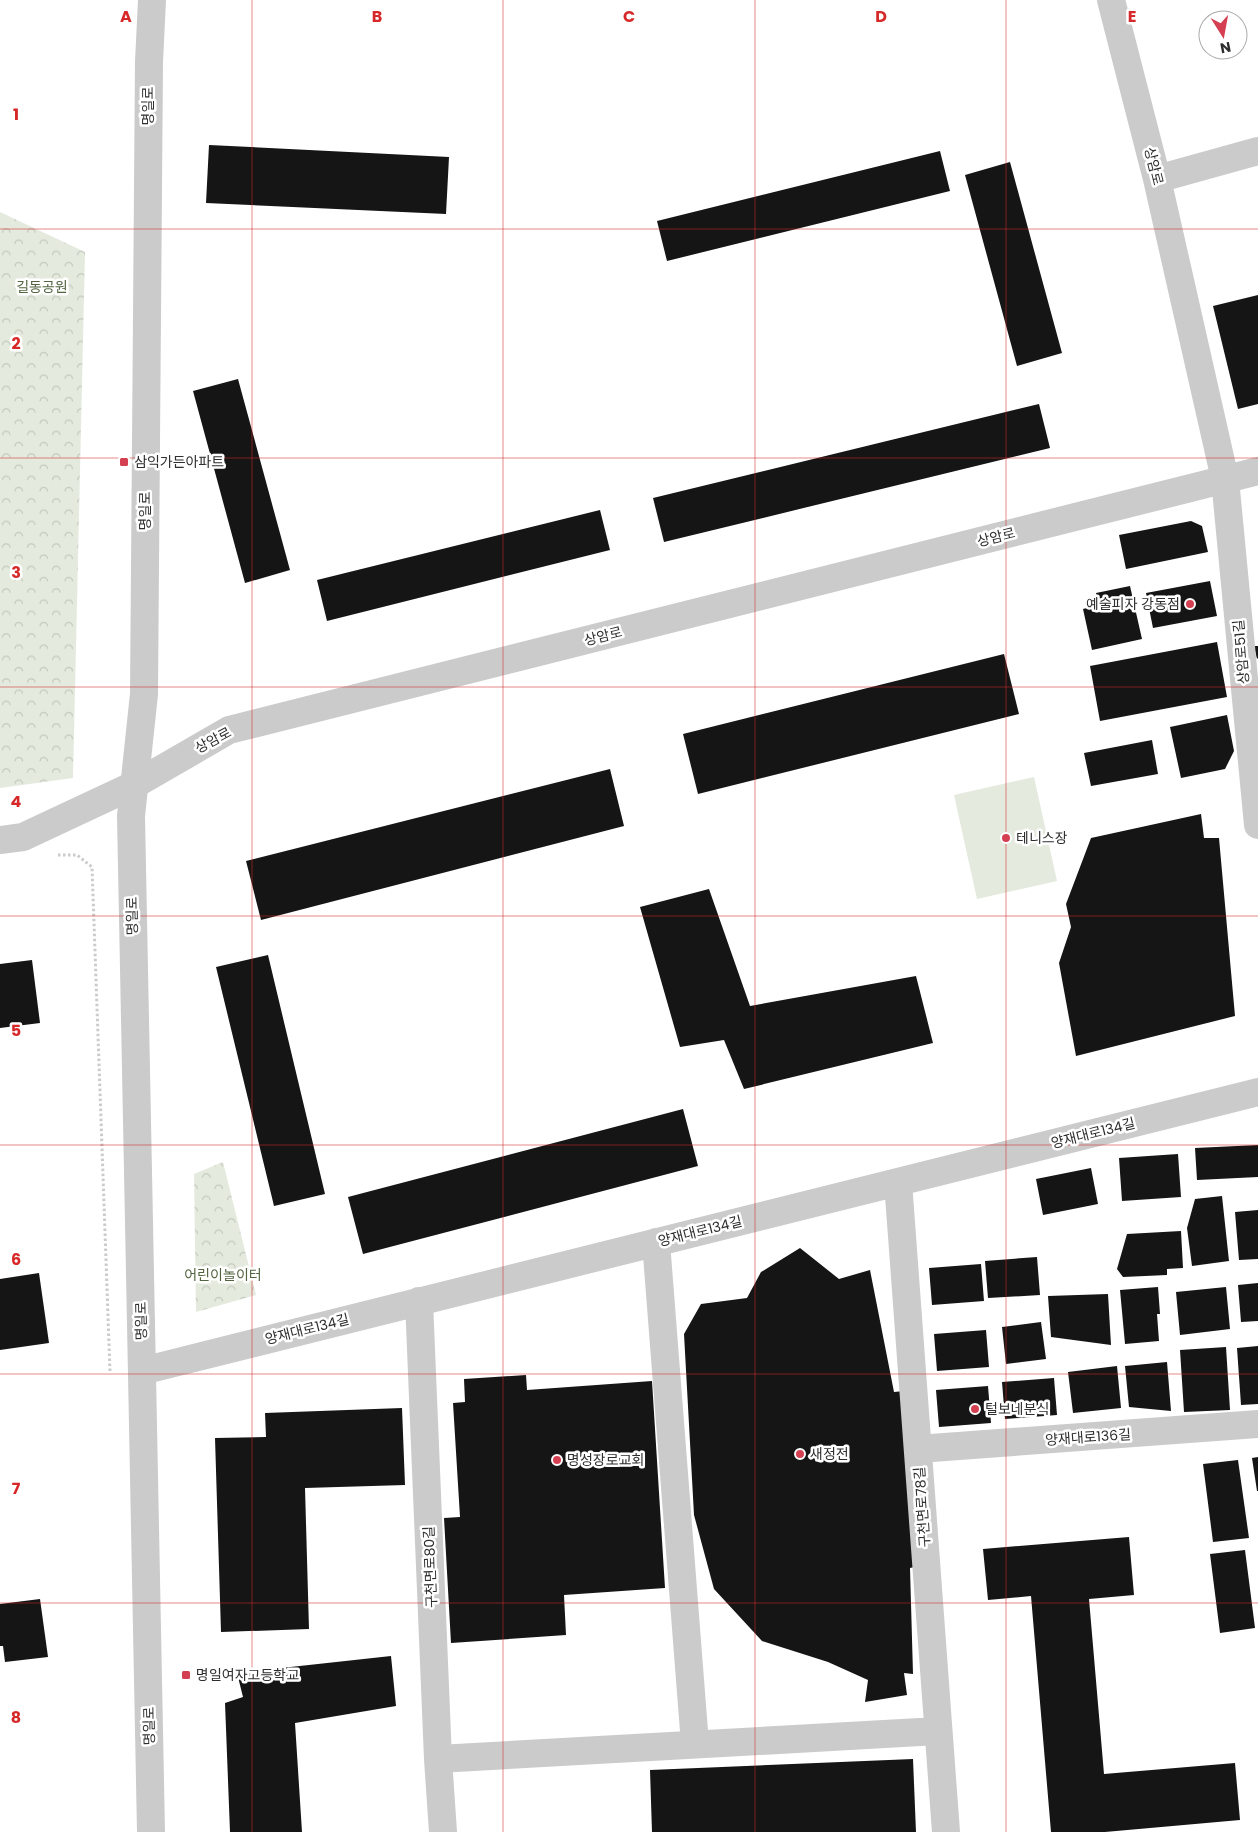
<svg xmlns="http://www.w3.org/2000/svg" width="1258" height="1832" viewBox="0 0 1258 1832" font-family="Poppins,'Noto Sans KR',sans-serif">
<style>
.grass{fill:#e4eadd}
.park{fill:url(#park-crowns)}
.building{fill:#151515}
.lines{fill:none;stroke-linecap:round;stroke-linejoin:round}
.path{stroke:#cbcbcb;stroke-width:3;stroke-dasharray:2.5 2.5;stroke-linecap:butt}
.minor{stroke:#cbcbcb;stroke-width:28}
.grid{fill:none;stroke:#d62828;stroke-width:1;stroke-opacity:0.55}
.poi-dot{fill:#d44051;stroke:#fff;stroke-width:2}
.labels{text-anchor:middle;stroke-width:5;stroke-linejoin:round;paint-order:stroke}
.street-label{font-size:14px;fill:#2e2e2e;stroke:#fff}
.park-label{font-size:14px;fill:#536540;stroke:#fff}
.poi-label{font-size:14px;fill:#2e2e2e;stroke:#fff;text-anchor:start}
.grid-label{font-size:16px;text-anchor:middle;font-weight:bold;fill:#d62828;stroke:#fff;stroke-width:5;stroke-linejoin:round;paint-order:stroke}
</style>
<defs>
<pattern id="park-crowns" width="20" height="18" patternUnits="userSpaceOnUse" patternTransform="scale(1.25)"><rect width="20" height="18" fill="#e4eadd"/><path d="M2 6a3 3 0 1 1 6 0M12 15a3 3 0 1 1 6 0" fill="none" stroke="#c4c9be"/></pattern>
</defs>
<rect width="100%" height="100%" fill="#fff"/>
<!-- grass -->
<path class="grass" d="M1034 777 1057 881 977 899 954 795Z"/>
<!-- park -->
<path class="park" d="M0 212 85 252 73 778 0 788Z
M223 1162 256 1295 196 1312 194 1174Z"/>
<!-- building -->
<path class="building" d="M209 145 449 157 446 214 206 203Z
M940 151 950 191 667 261 657 221Z
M1010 162 1062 353 1017 366 965 175Z
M1258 295V404L1238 409 1213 306Z
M238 379 290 570 245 583 193 391Z
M1039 404 1050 448 664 542 653 498Z
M600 510 610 550 327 621 317 580Z
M1191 521 1202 526 1208 552 1126 569 1119 535Z
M1210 581 1217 616 1153 628 1146 593Z
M1130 586 1142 639 1092 650 1083 609 1099 605 1096 593Z
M1217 642 1227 697 1100 721 1090 666Z
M1254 646H1258V658L1257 659Z
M1004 654 1019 714 698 794 683 734Z
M1227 715 1234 751 1225 769 1181 778 1170 727Z
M1152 740 1158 774 1091 786 1084 753Z
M610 769 624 826 261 920 246 861Z
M1201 814 1204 838H1219L1235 1016 1076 1056 1059 963 1071 927 1066 904 1091 838Z
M709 889 750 1006 916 976 933 1043 744 1089 724 1040 680 1047 640 907Z
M268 955 325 1194 274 1206 216 967Z
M32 960 40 1023 0 1028V964Z
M683 1109 698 1166 363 1254 348 1197Z
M1258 1145V1177L1197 1180 1195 1148Z
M1178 1154 1181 1197 1122 1201 1119 1158Z
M1091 1168 1098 1204 1043 1215 1036 1179Z
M1222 1196 1229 1261 1192 1266 1187 1228 1195 1199Z
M1258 1210V1259L1239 1260 1235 1212Z
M1181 1231 1183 1268 1167 1269V1275L1123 1277 1117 1269 1127 1234Z
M800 1248 839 1279 870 1270 894 1392 904 1391 919 1566 910 1568 913 1674 904 1673 907 1695 865 1702 868 1680 828 1662 762 1641 714 1589 694 1515 684 1334 701 1304 747 1298 761 1272Z
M1037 1257 1040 1295 988 1298 985 1261Z
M981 1264 984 1301 932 1305 929 1268Z
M39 1273 49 1343 0 1350V1279Z
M1258 1283V1321L1241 1322 1238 1285Z
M1158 1287 1160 1314H1157L1159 1341 1125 1344 1120 1290Z
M1226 1287 1230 1329 1180 1335 1176 1292Z
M1108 1294 1111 1345 1051 1337 1048 1296Z
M1041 1322 1046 1359 1006 1364 1002 1327Z
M986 1330 989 1367 937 1371 934 1334Z
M1258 1346V1404L1241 1405 1237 1348Z
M1226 1347 1230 1410 1184 1412 1180 1350Z
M1167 1362 1171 1411 1129 1407 1125 1366Z
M1117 1366 1121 1408 1073 1413 1068 1372Z
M526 1375 527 1390 652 1381 665 1588 564 1595 566 1635 451 1643 444 1518 460 1517 453 1403 465 1402 464 1379Z
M1054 1378 1057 1415 1005 1419 1002 1382Z
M988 1386 991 1423 939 1427 936 1390Z
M402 1408 405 1485 305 1488 309 1629 221 1632 215 1438 266 1437 265 1413Z
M1258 1457V1491H1257L1252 1458Z
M1238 1460 1249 1538 1213 1542 1203 1464Z
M1129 1537 1134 1595 1089 1599 1104 1774 1235 1763 1240 1820 1105 1832H1051L1031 1596 988 1600 983 1549Z
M1245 1550 1255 1628 1220 1633 1210 1554Z
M40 1599 48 1657 5 1662 3 1646H0V1604Z
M391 1656 396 1706 295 1723 302 1832H230L225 1703 243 1697 237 1673Z
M913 1759 916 1832H652L650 1770Z"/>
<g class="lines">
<!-- path -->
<path class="path" d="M58 855H77L92 867 110 1372"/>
<!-- minor -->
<path class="minor" d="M1111 0 1157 179 1225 479 1258 825
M1157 179 1258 151
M0 840 23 837 134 785 229 730 1258 471
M898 1182 946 1832
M656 1242 695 1744
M419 1301 438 1759 443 1832
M142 1371 1258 1092
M918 1449 1258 1424
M438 1759 938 1731
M151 1832 131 816 144 694 149 62 152 0"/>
</g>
<!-- grid -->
<path class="grid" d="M252 0V1832M503 0V1832M755 0V1832M1006 0V1832M0 229H1258M0 458H1258M0 687H1258M0 916H1258M0 1145H1258M0 1374H1258M0 1603H1258"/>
<!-- markers -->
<g class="poi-dot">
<rect x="119" y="457" width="10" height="10" rx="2.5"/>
<circle cx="1190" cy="604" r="5"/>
<circle cx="1006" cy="838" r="5"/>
<circle cx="975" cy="1409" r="5"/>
<circle cx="800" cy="1454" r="5"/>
<circle cx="557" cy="1460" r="5"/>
<rect x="181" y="1670" width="10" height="10" rx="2.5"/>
</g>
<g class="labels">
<!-- street labels -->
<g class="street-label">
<text transform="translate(148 106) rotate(-90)" y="5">명일로</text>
<text transform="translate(1154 166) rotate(76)" y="5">상암로</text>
<text transform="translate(145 511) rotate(-90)" y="5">명일로</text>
<text transform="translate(996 537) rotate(-14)" y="5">상암로</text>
<text transform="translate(603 636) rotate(-14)" y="5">상암로</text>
<text transform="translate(1241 652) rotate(-95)" y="5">상암로51길</text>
<text transform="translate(213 740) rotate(-28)" y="5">상암로</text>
<text transform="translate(132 916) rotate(-91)" y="5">명일로</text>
<text transform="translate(1093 1133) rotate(-14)" y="5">양재대로134길</text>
<text transform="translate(700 1231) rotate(-14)" y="5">양재대로134길</text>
<text transform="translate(141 1321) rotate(-91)" y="5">명일로</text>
<text transform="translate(307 1329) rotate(-14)" y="5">양재대로134길</text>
<text transform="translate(1088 1437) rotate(-4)" y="5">양재대로136길</text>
<text transform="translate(922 1507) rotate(-94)" y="5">구천면로78길</text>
<text transform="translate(430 1567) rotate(-92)" y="5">구천면로80길</text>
<text transform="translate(149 1726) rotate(-91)" y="5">명일로</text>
</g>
<!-- park labels -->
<g class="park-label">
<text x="42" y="292">길동공원</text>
<text x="223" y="1280">어린이놀이터</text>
</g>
<!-- poi labels -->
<g class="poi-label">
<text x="134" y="467">삼익가든아파트</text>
<text x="1180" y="609" text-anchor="end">예술피자 강동점</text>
<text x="1016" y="843">테니스장</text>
<text x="985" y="1414">털보네분식</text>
<text x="810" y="1459">새정전</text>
<text x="567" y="1465">명성장로교회</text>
<text x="196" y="1680">명일여자고등학교</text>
</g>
</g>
<g class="grid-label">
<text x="126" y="22">A</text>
<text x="377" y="22">B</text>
<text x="629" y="22">C</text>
<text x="881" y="22">D</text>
<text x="1132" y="22">E</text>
<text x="16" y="120">1</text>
<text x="16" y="349">2</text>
<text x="16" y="578">3</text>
<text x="16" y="807">4</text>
<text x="16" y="1036">5</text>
<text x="16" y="1265">6</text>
<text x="16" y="1494">7</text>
<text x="16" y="1723">8</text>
</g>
<!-- north arrow -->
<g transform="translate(1223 35) rotate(169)"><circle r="24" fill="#ffffff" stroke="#ababab"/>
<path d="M0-4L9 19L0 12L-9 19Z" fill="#d44051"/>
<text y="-8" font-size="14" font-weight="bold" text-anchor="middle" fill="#2e2e2e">N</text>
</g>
</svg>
